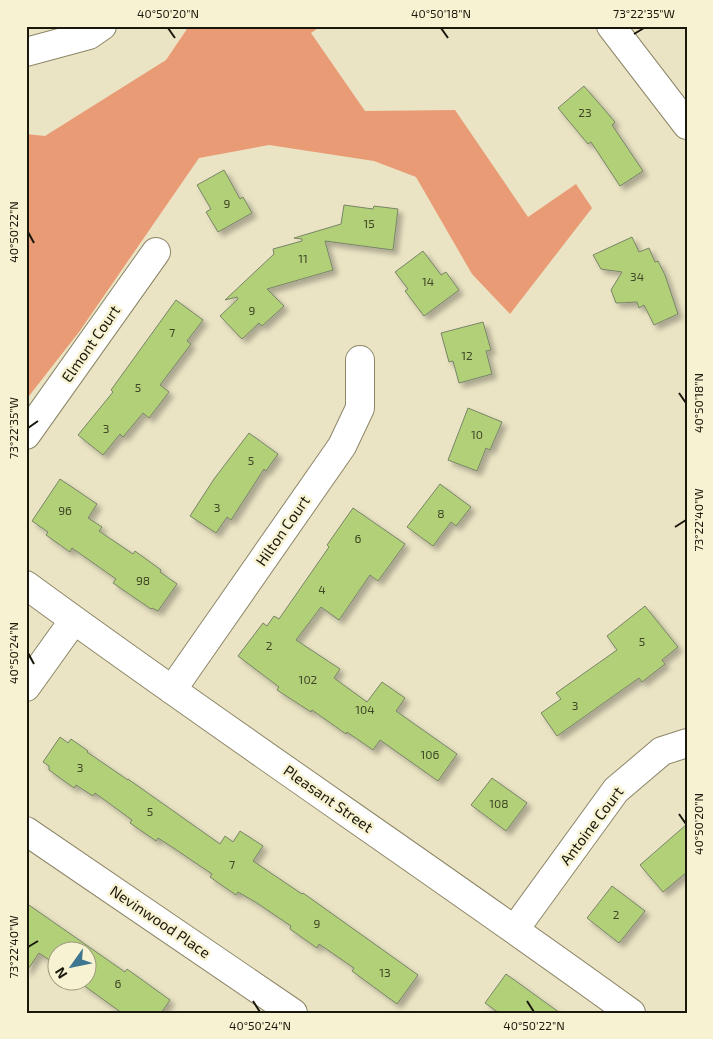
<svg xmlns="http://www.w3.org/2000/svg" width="713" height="1039" viewBox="0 0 713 1039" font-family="'Exo 2',sans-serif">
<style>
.green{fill:#e99b75}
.building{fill:#b1d077;stroke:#798468;filter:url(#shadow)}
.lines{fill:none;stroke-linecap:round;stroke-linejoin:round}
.minor-casing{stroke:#8c8668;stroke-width:30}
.minor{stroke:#fff;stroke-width:28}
.ticks{fill:none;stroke:#1a180c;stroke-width:2}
.labels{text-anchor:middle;stroke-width:5;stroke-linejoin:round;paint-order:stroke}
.number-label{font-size:12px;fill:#404627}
.street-label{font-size:15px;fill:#1a180c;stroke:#f7f2d1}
.neatline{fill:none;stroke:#1a180c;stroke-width:2}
.ticks-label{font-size:12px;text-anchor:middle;fill:#1a180c}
</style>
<defs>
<filter id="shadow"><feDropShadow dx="4.5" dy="4.5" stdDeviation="2.5" flood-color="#0004"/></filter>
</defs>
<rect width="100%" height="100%" fill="#eae4c4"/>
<!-- green -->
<path class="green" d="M189 26H321L311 33 365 111 455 110 528 217 576 184 592 208 510 314 472 274 416 177 374 161 269 145 199 158 79 332 29 396 26 377V134L45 136 166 60Z"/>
<!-- building -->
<path class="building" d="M584 86 615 122 612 125 643 171 620 186 591 142 588 144 558 108Z
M224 170 240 199 243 197 252 213 218 232 206 212 211 209 197 185Z
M344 205 373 209 374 206 398 209 393 250 325 241 333 270 267 289 284 306 262 326 259 323 242 339 220 316 238 299 237 297 225 300 274 254 273 249 302 241V239L294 238 341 224Z
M632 237 639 252 649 248 655 262 658 261 665 275 678 314 654 325 644 305 639 308 637 302 616 303 611 290 622 272 601 269 593 255Z
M423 251 441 275 446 272 459 290 424 316 405 291 408 289 395 272Z
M176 300 203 320 187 341 191 344 160 385 169 392 149 418 143 413 123 437 120 434 103 455 78 435 113 392 111 390Z
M483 322 491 350 486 351 492 374 459 383 453 361 449 362 441 333Z
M468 408 502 422 490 450 486 448 477 471 448 460Z
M249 433 278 454 266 471 264 469 231 520 227 517 216 533 190 516 214 479Z
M60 479 97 504 88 518 102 527 99 531 133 554 135 551 161 570 160 572 177 584 158 611 152 608 151 609 113 583 116 579 72 548 70 552 46 535 48 532 32 521Z
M440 484 471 507 456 526 451 522 433 546 407 527Z
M353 508 405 544 378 581 370 575 339 620 321 607 296 640 340 669 334 678 367 702 382 682 405 698 396 711 457 754 438 781 380 740 373 750 347 732 346 734 312 710 311 712 277 690 279 687 238 656 263 623 267 626 274 616 279 619 329 547 327 545Z
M645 606 678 647 662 660 665 664 642 682 639 678 557 736 541 713 561 699 556 693 617 650 607 636Z
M60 737 68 743 71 739 88 751 87 752 128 780V779L220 844 225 836 233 842 240 831 263 846 253 861 302 894 303 893 418 975 397 1004 352 971 354 968 319 944 317 948 290 929 291 926 257 903 238 892 236 895 210 877 212 874 175 849 158 838 156 841 130 823 132 820 95 793 93 796 76 785 74 788 49 770V766L43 762Z
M492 778 527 803 506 831 471 805Z
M687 824V872L663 892 640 865Z
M612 886 645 911 619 943 587 918Z
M26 903 125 972 127 969 170 1000 161 1013H122L79 982H88V952H58V966L39 953 26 972Z
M506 974 560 1013H499L485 1003Z"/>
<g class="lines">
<defs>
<path id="minor" d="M611 26 687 125
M26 52 89 35 102 26
M26 435 156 252
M26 585C225 731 431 868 631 1013
M26 687 74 620
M172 690 342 446 360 408V360
M26 831 293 1013
M515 929 616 790 662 751 687 743"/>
</defs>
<!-- minor casing -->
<use href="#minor" class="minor-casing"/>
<!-- minor -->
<use href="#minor" class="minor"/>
</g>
<!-- ticks -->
<path class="ticks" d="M168 28 175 38M441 28 448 38M634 34 644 28M28 232 34 243M679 393 686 403M28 428 38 421M675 527 686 520M28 653 34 664M679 814 686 824M28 947 38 941M253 1001 260 1012M527 1001 534 1012"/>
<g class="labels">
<!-- number labels -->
<g class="number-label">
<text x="585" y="117">23</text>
<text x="227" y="208">9</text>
<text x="369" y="228">15</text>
<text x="303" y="263">11</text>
<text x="637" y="281">34</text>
<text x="428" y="286">14</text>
<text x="252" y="315">9</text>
<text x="172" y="337">7</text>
<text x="467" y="360">12</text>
<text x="138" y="392">5</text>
<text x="106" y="433">3</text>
<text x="477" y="439">10</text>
<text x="251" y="465">5</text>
<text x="217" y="512">3</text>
<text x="65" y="515">96</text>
<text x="441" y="518">8</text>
<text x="358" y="543">6</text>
<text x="143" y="585">98</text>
<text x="322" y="594">4</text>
<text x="642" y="646">5</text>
<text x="269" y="650">2</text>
<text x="308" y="684">102</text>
<text x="575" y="710">3</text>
<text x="365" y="714">104</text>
<text x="430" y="759">106</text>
<text x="80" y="772">3</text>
<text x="499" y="808">108</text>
<text x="150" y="816">5</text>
<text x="232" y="869">7</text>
<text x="616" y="919">2</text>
<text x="317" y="928">9</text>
<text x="385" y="977">13</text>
<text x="118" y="988">6</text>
</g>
<!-- street labels -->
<g class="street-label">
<text transform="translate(91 344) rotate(-55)" y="5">Elmont Court</text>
<text transform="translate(283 531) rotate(-55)" y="5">Hilton Court</text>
<text transform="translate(328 799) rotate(35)" y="5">Pleasant Street</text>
<text transform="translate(592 826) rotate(-53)" y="5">Antoine Court</text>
<text transform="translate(160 922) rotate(34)" y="5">Nevinwood Place</text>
</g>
</g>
<!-- border -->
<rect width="713" height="1039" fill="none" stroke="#f7f2d1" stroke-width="55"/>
<!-- north arrow -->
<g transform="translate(72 966) rotate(237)"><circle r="24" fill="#f7f2d1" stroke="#9f9b82"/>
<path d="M0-4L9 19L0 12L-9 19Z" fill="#3d7690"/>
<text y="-8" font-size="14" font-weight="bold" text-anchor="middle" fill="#1a180c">N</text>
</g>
<rect x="28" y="28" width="658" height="984" class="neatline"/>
<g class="ticks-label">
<text x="168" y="18">40°50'20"N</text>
<text x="441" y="18">40°50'18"N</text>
<text x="644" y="18">73°22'35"W</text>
<text transform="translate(14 232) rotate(-90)" y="4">40°50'22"N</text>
<text transform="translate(699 403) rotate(-90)" y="4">40°50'18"N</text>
<text transform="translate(14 428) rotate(-90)" y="4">73°22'35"W</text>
<text transform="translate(699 520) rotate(-90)" y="4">73°22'40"W</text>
<text transform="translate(14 653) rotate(-90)" y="4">40°50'24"N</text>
<text transform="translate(699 824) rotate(-90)" y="4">40°50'20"N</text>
<text transform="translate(14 947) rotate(-90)" y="4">73°22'40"W</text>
<text x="260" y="1030">40°50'24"N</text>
<text x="534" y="1030">40°50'22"N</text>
</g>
</svg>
